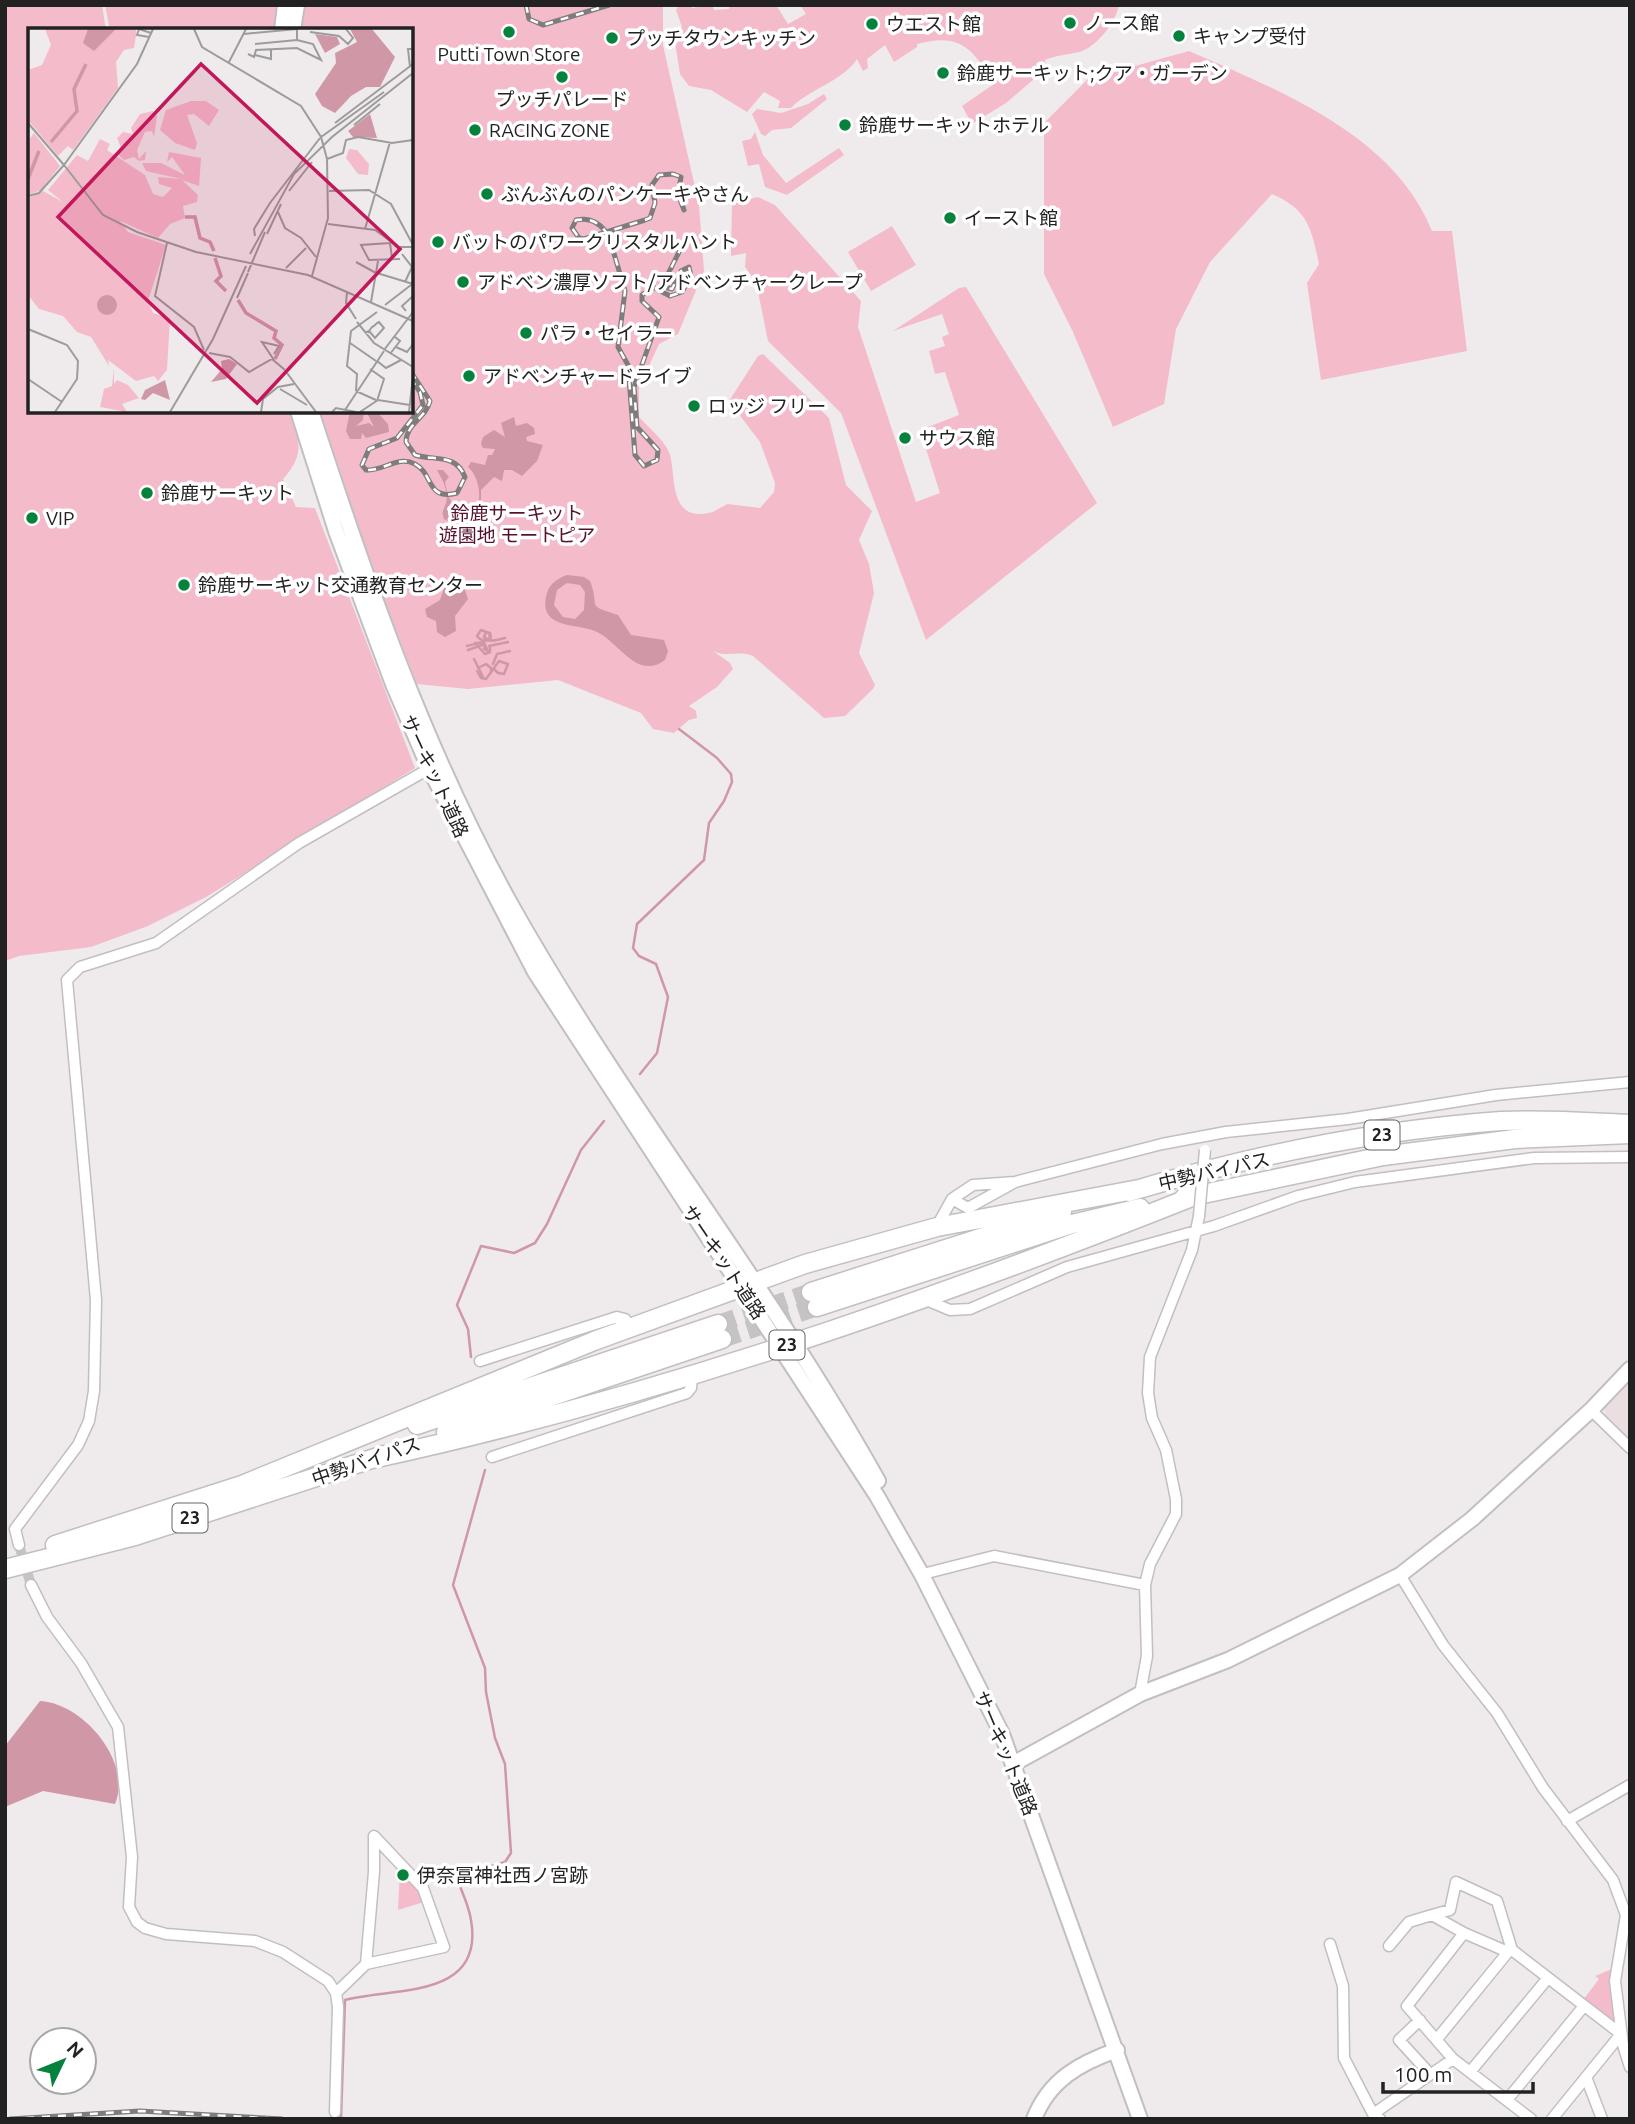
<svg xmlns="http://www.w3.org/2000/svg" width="1635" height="2124" viewBox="0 0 1635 2124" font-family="Ubuntu,'Noto Sans JP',sans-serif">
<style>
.built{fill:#ebdee1}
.green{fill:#f4bbcb}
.water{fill:#d097a7;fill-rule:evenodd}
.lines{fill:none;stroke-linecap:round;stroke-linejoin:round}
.stream{stroke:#d097a7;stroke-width:2.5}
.street-tunnel{stroke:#c6c3c4;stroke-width:10;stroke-dasharray:10 5;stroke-linecap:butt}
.highway-tunnel{stroke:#c6c3c4;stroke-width:18;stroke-dasharray:18 9;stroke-linecap:butt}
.street-casing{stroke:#c3bfc0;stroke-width:13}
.secondary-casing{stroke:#c3bfc0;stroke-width:18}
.highway-casing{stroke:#c3bfc0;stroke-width:21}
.street{stroke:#fff;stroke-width:10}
.secondary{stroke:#fff;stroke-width:14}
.highway{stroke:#fff;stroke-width:18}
.rail-casing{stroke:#7e7c7c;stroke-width:5}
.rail{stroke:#fff;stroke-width:2.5;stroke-dasharray:8;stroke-linecap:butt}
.street-bridge-casing{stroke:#c3bfc0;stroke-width:13;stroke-linecap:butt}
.street-bridge{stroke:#fff;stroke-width:10}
.poi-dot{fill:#05823b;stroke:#fff;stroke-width:2.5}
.labels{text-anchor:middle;stroke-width:7;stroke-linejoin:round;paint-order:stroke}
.shield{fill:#fff;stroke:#656464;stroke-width:2}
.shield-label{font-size:18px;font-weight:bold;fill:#232222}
.poi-label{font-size:19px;fill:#232222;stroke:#fff;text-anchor:start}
.park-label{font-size:19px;fill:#56112d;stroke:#fff}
.street-label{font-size:19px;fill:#232222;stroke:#fff}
.inset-river{fill:none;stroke:#d097a7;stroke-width:3.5}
.inset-road{fill:none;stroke:#9d9b9b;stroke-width:2}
.view{fill:#c2185b;fill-opacity:0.15;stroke:#c2185b;stroke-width:3.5}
.inset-edge{fill:none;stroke:#232222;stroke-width:3.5}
</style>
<rect width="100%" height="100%" fill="#efebec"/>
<!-- built -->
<path class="built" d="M1630 1382V1440L1605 1417V1408Z"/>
<!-- green -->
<path class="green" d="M5 5H102L106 30H30V411H290C299 442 306 453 283 479L296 507 315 508 415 768 206 897 148 926 91 947 19 956 5 961Z
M105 5H663V45L699 205 704 271 678 334 659 344 639 388V417C648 427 662 438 668 450 678 469 665 522 709 513 716 512 721 506 728 504L760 508 774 492 775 483 760 442 729 401 758 356 763 354 829 418 846 485 872 511 859 540 869 564 874 593 859 653 875 685 873 689 845 716 824 718 753 656C739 650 726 658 713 651L730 663 733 669 717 687 689 706 696 711 697 718 689 720 674 733 653 729 641 713 558 680 468 689 417 684 357 531 318 411H411V30H110Z
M679 5H691L692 8 712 5 714 10 729 9V5H776L788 24 806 14 800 5H1119C1116 22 1096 48 1079 52 1067 55 1057 55 1045 60L1046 69 1006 103 972 124 962 106 994 84C973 49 961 32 917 44V47L894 62 885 45 867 59 868 68 863 71 857 59C843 81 809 89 791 108H778L780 101 764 92 747 112 711 90 689 86 680 74 674 36 682 27 676 10Z
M1189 51C1278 90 1393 134 1432 231H1452L1467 351 1321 380 1307 283 1319 264C1311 227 1308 210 1272 194L1210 262 1176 329 1164 404 1113 427 1073 332 1044 274V123L1088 79Z
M824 94 827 99 791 128 772 130 765 136 761 134 752 114 757 109 781 113 808 104Z
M755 132 763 155 786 183 839 148 844 155 787 195 765 187 759 164 748 166 742 141 751 139Z
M758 197 775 205 861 301 858 327 916 502 940 493 920 430 959 415 945 372 935 374 929 351 945 346 942 337 949 334 942 314 893 331 959 288 966 287 1097 503 926 640 841 413 768 341 756 282 745 267 746 253 731 256 732 203Z
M892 226 916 265 871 291 848 252Z
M400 1869 420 1889 424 1902 398 1910Z
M1612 1969 1615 2020 1612 2021 1583 2000 1599 1979 1595 1976Z"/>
<!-- water -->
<path class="water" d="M350 411H364L363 420 356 426 369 423 374 427 366 411H376L388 424 389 432 366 438 362 433 361 439H350L346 431Z
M514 417 516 426 527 423 534 428 535 434 526 437 527 441 543 445 537 461 522 476 512 470H504L502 481 494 477 481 490V509C472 527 460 529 444 519 441 511 444 510 446 503 449 490 442 479 437 470H443L449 477 445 482C448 498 454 515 473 512 484 501 479 476 468 467L471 462 485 465 488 455H492L495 449 483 448 481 444 483 437 494 430 505 437 501 423Z
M567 575 584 577 590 581C601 609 584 604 618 615L631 635 664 640 668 651 665 660C637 681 619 642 597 632 579 623 539 630 546 597 548 585 556 579 567 575ZM567 583 580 585 585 592 584 610 575 619 563 617 554 605 557 590Z
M457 583 464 587 468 599 455 616 456 631 445 637 437 632 436 621 427 617 425 609 440 600 444 588Z
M40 1701C83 1703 133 1762 115 1804L43 1791 5 1807V1746Z"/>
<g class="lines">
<!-- stream -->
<path class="stream" d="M467 646C474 644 483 643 490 638L489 633 481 630 477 636C481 641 488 643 491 637L490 633 486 632 484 637C490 643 497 640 505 638
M485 646 484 649 488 651 484 643H475L485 654 490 652V647
M489 646 508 642
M468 650 485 644
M474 659 483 677
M493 664 497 654 510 651
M478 668 486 664 491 668V673
M477 671 481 678 486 679 499 661 508 664 504 674 498 673 494 669
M640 1074 657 1053 668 997 656 964 639 956 633 948 637 924 704 860 709 823 724 801 732 782 731 774 717 758 679 729
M471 1357 468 1329 457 1305 481 1246 514 1253 535 1243 547 1224 581 1150 604 1121
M341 2119 345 2000C393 1987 485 2000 471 1920 469 1906 462 1892 457 1879L461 1875 505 1862 511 1853 505 1764 495 1738 486 1692 485 1668 453 1585 485 1470"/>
<!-- street-tunnel -->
<path class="street-tunnel" d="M19 1545 31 1585"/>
<!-- highway-tunnel -->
<path class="highway-tunnel" d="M718 1324 811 1292
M722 1339 817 1307"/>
<defs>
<path id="street" d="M952 1199 968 1208 1015 1182
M937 1226 952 1199 973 1185 1015 1182 1162 1144 1226 1132 1348 1119 1496 1095 1630 1082
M926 1300 950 1310 970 1309 1067 1267 1214 1226 1298 1196 1355 1182 1534 1158 1630 1157
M480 1361 617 1317 625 1319 630 1327
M1591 1410 1630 1448
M492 1457 687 1393 691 1388 692 1378
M19 1545 15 1529 78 1445 89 1421 94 1391 96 1300 67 980 80 967 156 943 299 843 432 767
M927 1573 994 1556 1145 1585
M1400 1575 1443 1645 1497 1713 1543 1788 1613 1880 1626 1915 1615 1981 1623 2045 1630 2067
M31 1585 47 1617 81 1663 118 1727 132 1857 129 1907 137 1922 145 1928 166 1934 255 1941 283 1952 328 1981 336 1993 338 2007 335 2112
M1140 1694 1147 1656 1145 1585 1150 1564 1176 1514V1499L1166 1450 1152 1418 1148 1393 1150 1357 1192 1250 1199 1216
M1567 1821 1630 1785
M1464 1933 1508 1952 1511 1950
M1330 1944 1343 1986 1344 2058 1373 2114
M1389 1946 1409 1922 1432 1915
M336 1993 366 1964 374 1872V1836L423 1888 444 1947 366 1964
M1420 2020 1399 2040 1430 2074
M1437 2039 1508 1952
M1470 2072 1548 1978
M1586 2077 1602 2119
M1507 2100 1584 2006
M1380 2119 1373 2114 1453 2059
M1531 2119 1453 2059 1407 2006 1464 1933 1432 1915 1450 1910 1456 1882 1497 1901 1512 1950 1621 2034 1552 2119"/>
<path id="secondary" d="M282 30 285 5
M293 30 297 5
M298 411 336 531 393 684 429 768 535 972 877 1496 922 1575 1002 1734 1140 2119
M311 411C366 580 424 748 510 903 622 1103 767 1282 878 1481
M1013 1764 1140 1694 1228 1660 1400 1575 1472 1519 1591 1410 1630 1369
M1034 2119C1049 2080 1080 2063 1117 2050"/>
<path id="highway" d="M1129 1192C1249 1156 1376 1130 1501 1121 1544 1119 1587 1122 1630 1124
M1184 1198 1383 1156 1515 1139 1630 1134
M811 1292 1062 1212
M817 1307 1072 1224 1140 1208
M417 1425 718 1324
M446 1432 722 1339
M372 1459C654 1398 925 1303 1192 1197
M237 1487 594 1341 805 1264 937 1227 1139 1189
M55 1545 248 1483
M5 1569 135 1536 384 1455"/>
</defs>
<!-- street casing -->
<use href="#street" class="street-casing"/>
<!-- secondary casing -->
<use href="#secondary" class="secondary-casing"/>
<!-- highway casing -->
<use href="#highway" class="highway-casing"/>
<!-- street -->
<use href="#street" class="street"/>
<!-- secondary -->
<use href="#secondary" class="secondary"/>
<!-- highway -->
<use href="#highway" class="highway"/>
<defs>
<path id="rail" d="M526 5 529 19 543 25 609 5
M682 246 665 280 668 288 672 289 681 271 689 267 691 276 682 292 670 296 653 287 642 295V301L659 317 634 387 637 427 658 450 657 460 644 466 635 455 628 365 618 347 625 291 610 240C604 225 592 217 576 220L572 228 579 238 584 239 645 220 650 218 655 203 652 185 659 175 673 174 681 177 678 194 684 210
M411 372 430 401C426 418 406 424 406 442L415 455C434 461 456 453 465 477L457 493C426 501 434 474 415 464 398 455 384 471 366 470L362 465 369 449 397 438 423 405 420 392 411 379
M10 2119 140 2111 282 2119"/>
</defs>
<!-- rail casing -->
<use href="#rail" class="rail-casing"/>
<!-- rail -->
<use href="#rail" class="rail"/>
<defs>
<path id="street-bridge" d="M1199 1216 1205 1150"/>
</defs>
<!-- street-bridge casing -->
<use href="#street-bridge" class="street-bridge-casing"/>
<!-- street-bridge -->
<use href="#street-bridge" class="street-bridge"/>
</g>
<!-- markers -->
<g class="poi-dot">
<circle cx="1070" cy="23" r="7"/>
<circle cx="872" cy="24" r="7"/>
<circle cx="509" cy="32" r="7"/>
<circle cx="1179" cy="36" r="7"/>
<circle cx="612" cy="38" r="7"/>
<circle cx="943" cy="73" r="7"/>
<circle cx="562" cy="77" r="7"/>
<circle cx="845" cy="125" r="7"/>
<circle cx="475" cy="130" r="7"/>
<circle cx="487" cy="194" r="7"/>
<circle cx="950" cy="218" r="7"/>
<circle cx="438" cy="242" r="7"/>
<circle cx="463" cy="282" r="7"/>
<circle cx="526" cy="333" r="7"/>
<circle cx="469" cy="376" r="7"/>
<circle cx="694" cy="406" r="7"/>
<circle cx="905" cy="438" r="7"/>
<circle cx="147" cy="493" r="7"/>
<circle cx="32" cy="518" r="7"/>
<circle cx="184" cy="585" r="7"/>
<circle cx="403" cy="1875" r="7"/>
</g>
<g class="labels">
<!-- shield labels -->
<g class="shield">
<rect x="1364.5" y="1120.5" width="35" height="29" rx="5"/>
<rect x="769.5" y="1330.5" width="35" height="29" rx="5"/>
<rect x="172.5" y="1503.5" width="35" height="29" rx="5"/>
</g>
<g class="shield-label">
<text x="1382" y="1141">23</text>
<text x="787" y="1351">23</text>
<text x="190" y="1524">23</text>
</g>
<!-- poi labels -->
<g class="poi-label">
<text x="1084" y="30">ノース館</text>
<text x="886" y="31">ウエスト館</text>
<text x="1193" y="43">キャンプ受付</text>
<text x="626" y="45">プッチタウンキッチン</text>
<text x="509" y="61" text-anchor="middle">Putti Town Store</text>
<text x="957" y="80">鈴鹿サーキット;クア・ガーデン</text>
<text x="562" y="106" text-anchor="middle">プッチパレード</text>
<text x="859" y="132">鈴鹿サーキットホテル</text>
<text x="489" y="137">RACING ZONE</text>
<text x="501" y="201">ぶんぶんのパンケーキやさん</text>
<text x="964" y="225">イースト館</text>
<text x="452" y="249">バットのパワークリスタルハント</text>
<text x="477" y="289">アドベン濃厚ソフト/アドベンチャークレープ</text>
<text x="540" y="340">パラ・セイラー</text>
<text x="483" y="383">アドベンチャードライブ</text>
<text x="708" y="413">ロッジ フリー</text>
<text x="919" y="445">サウス館</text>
<text x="161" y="500">鈴鹿サーキット</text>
<text x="46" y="525">VIP</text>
<text x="198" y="592">鈴鹿サーキット交通教育センター</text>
<text x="417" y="1882">伊奈冨神社西ノ宮跡</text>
</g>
<!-- park labels -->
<g class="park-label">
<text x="517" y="520">鈴鹿サーキット<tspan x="517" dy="22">遊園地 モートピア</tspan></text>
</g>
<!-- street labels -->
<g class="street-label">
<text transform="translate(435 776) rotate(65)" y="7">サーキット道路</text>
<text transform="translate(1214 1171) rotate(-13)" y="7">中勢バイパス</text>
<text transform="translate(724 1262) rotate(56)" y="7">サーキット道路</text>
<text transform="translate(366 1461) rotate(-19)" y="7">中勢バイパス</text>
<text transform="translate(1006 1753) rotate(67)" y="7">サーキット道路</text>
</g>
</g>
<!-- overview -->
<g transform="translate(28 28)">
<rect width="385" height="385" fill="#efebec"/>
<path d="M17 1H108V7L106 20 96 22 88 34 90 60 45 122 40 118 30 128 0 92V42L14 37 23 17ZM163 73H178L191 82 181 98 166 86 159 87 169 115 167 122 147 115 132 102 138 82ZM125 83 129 88 126 109 124 103 117 104 109 122 111 131 118 123 117 132 111 133 106 129 96 132 90 126 94 122 89 110 95 104 105 106 103 100 112 86ZM6 105 32 138 13 162 0 167V113ZM72 111 82 116 79 122 117 147 125 166 135 169 144 160 131 156 130 149 153 151 118 143 114 135H133L157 147 144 129 139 134 141 124 173 130 171 158 154 152 170 167 169 174 155 178 157 190 142 196 130 210 92 193 100 204 138 217 120 273 125 285 142 290 139 342 130 353 126 348 108 353 80 332 81 338 63 309 49 304 35 288 11 281 0 267V170L15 163 35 174 20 162 49 127 60 133ZM321 121 329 122 341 136 340 147 330 146 318 130ZM86 340V356L89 352 100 357 111 370 94 376 99 384 72 379 76 361 84 358Z" fill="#f4bbcb"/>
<path d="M60 1H88L66 23 55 15ZM322 1H344L367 29 352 59H338L323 68 307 85 294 78 287 66 308 35 307 25 329 14ZM287 6 309 9 312 16 297 25ZM342 86 349 110 325 109 320 103ZM69 277a10 10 0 1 1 20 0a10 10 0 1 1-20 0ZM201 331 209 336 198 351 183 354 194 341 193 333ZM137 352 142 372 125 365 117 372 113 371 117 362Z" fill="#d097a7"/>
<path class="inset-river" d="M23 114 49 83 46 61 58 36M0 151 11 123M157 189H167L172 210 182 214 186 223M187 230 193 248 188 253 198 263M210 272 218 285 248 303 246 310 254 317 247 331"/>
<path class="inset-road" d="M166 1 174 19 273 78 293 109 299 131 300 190 284 248M282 4 311 8 320 16 325 10 318 1M216 6 269 1V13M121 9 109 7 111 1 123 5M227 16 269 12M220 26 226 29 228 22 269 20 293 32 285 16 269 12M227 27 243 31V22M201 34 218 1M382 39 380 21H385M0 95 36 137 11 165 0 168M307 95 385 36M326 97 352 76M293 109 356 64M299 131 315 125 318 112 330 109 364 115 385 112M36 137 75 187 109 204 168 224 280 247 385 293M36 137 109 36 125 1M261 163 284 134M301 163 341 162 363 176 385 217M250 184 257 200 273 210 288 229M300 196 347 202 371 219H385M337 201 362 114M239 206 253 176M227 208 226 201 242 175 292 110M139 215 127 268 166 299 176 322M222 226 266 146 304 109 385 45M374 226 384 239 377 254M364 230 362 215 333 217 341 232 372 231M328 234 348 245M258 240 278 220M220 244 237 204M349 245 385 256M319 264 318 275 328 291M209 270 220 245M343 274 350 233M357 277 383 257M378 283 374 278 385 268M329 294 346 315 385 339M0 301 39 317 50 333 49 351 27 384M337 305 341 303 344 299 346 298 349 295 351 294 356 300 347 310 341 303M322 315 348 333M368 319 379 324 385 316M356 322 385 284M181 325 202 329 221 344 244 331 257 342M246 326 251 318 234 314 246 332M362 326 372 313 367 309M349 333 358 340 373 332M342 341 356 351 349 373M259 345 288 384M0 351 34 374M252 361 279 377M328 363 329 346 319 338 323 303 349 284M328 363 348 372M317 382 356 323M142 384 185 311 218 238M233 384 235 371 250 359 266 356M304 384 308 380 328 384M332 384 350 372 382 377M381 384 385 348"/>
<path class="view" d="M173 36 372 221 229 375 30 189Z"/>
<rect width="385" height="385" class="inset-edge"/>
</g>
<!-- border -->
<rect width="1635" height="2124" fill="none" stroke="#232222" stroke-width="14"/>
<!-- north arrow -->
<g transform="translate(63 2061) rotate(47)"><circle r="33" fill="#ffffff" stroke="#a7a7a7" stroke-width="2"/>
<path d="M0-5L12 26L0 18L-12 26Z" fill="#05823b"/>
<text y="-10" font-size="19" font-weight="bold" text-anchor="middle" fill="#232222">N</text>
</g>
<!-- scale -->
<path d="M1383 2082v10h150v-10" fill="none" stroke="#232222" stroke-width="3.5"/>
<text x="1394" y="2082" font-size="21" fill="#232222" stroke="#ffffff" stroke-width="5" paint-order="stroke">100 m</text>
</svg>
